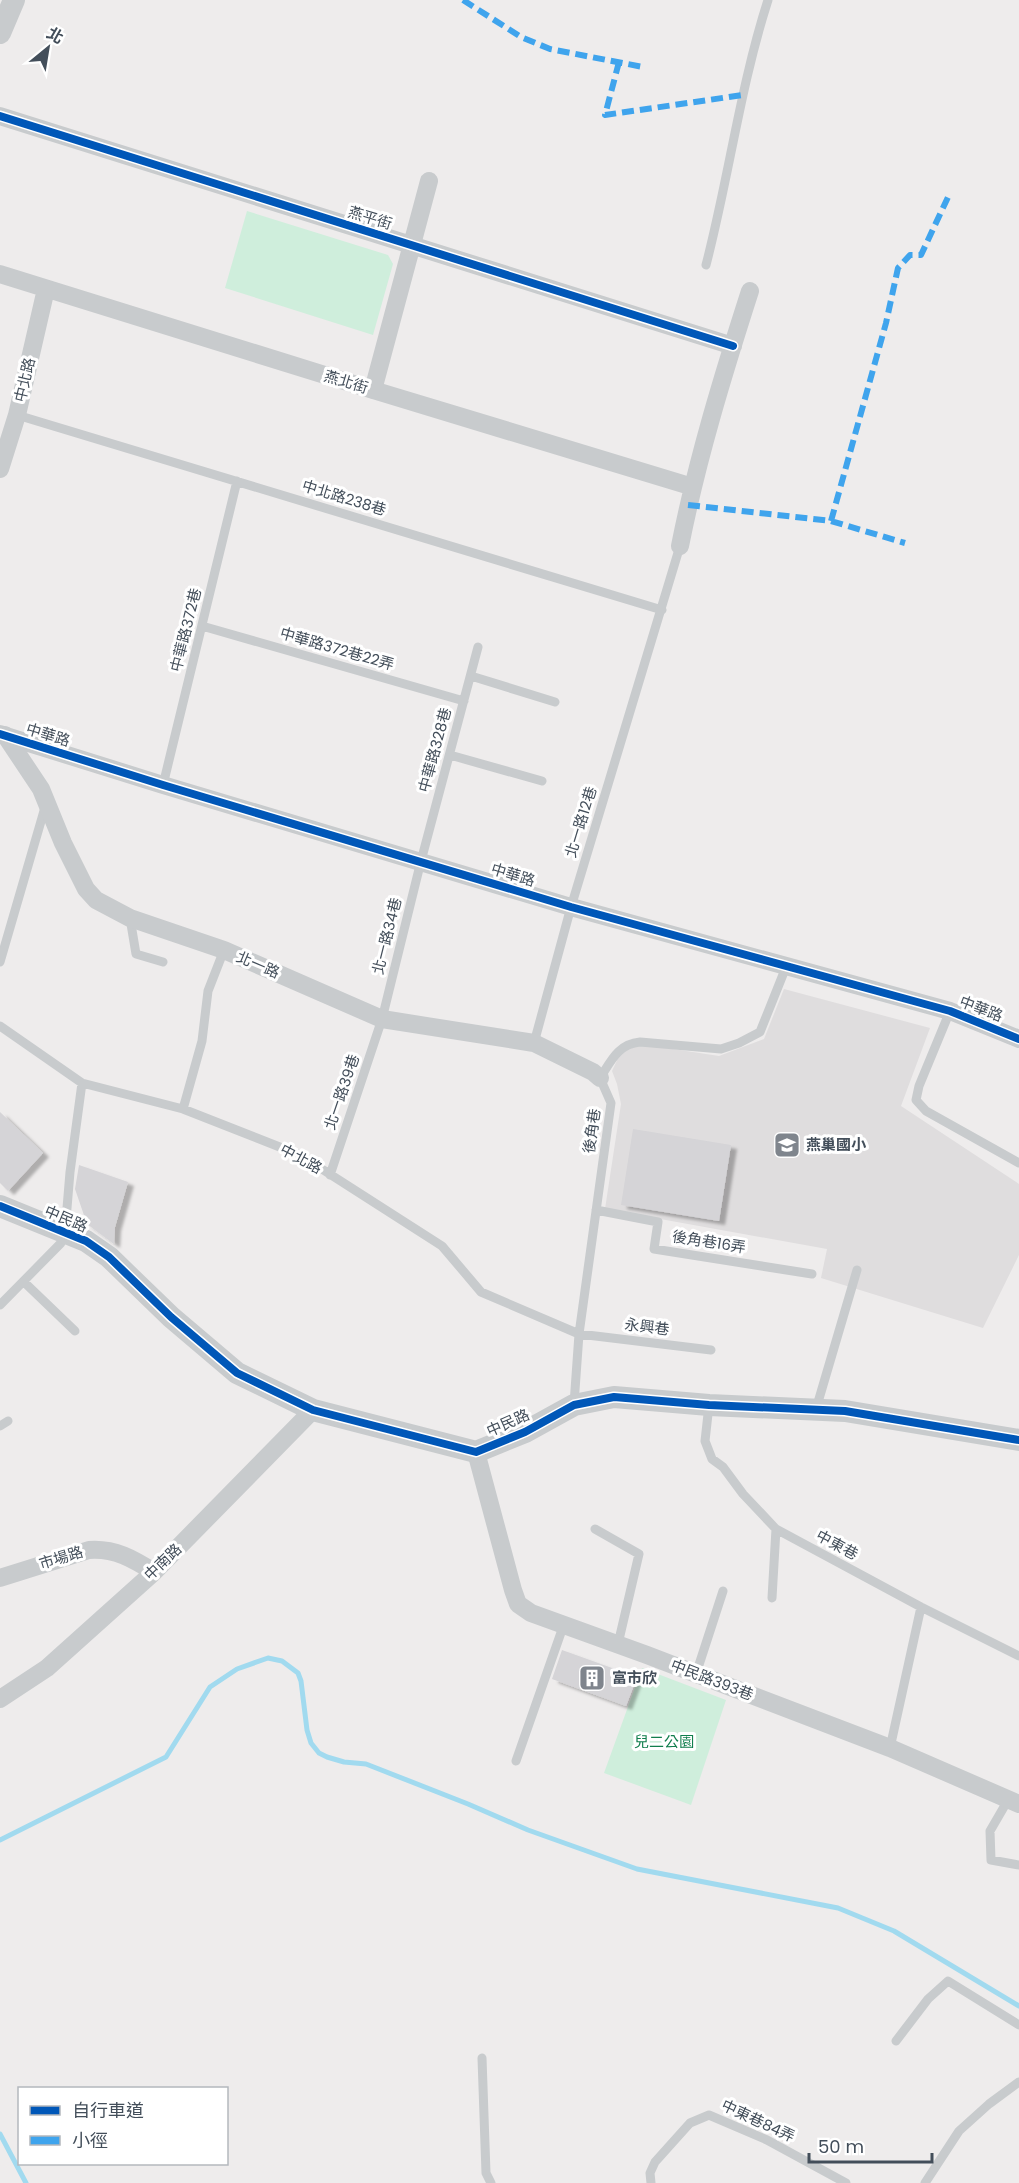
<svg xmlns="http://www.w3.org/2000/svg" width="1019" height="2183" viewBox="0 0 1019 2183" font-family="Poppins,'Noto Sans TC',sans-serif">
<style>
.education{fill:#dfddde}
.green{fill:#cfeedc}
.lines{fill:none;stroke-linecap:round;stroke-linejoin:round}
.stream{stroke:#a1daef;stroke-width:5}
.building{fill:#d5d4d7;filter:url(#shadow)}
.service{stroke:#c8cbcd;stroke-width:9}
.minor{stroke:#c8cbcd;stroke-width:18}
.tertiary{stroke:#c8cbcd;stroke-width:22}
.quiet{stroke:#3fa4ed;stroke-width:6;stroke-dasharray:12 6;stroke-linecap:butt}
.cycleway-casing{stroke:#fff;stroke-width:11}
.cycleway{stroke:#0057b8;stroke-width:8}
.labels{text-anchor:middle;stroke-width:6;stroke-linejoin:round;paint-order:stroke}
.street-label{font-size:15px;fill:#434e5a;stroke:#fff}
.poi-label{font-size:15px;font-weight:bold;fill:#434e5a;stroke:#fff;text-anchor:start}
.park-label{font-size:15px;fill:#117e4d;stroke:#fff}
</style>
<defs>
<filter id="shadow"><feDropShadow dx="6" dy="4" stdDeviation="1.5" flood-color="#0004"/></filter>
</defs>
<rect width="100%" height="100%" fill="#eeecec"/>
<!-- education -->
<path class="education" d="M784 989 930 1028 901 1106 1019 1184V1255L983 1328 821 1278 827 1249 605 1209 621 1104 617 1084 612 1071 622 1050 634 1043 719 1056 764 1039Z"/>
<!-- green -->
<path class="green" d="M247 211 388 255 393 264 373 335 225 288Z
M642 1668 726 1700 691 1805 604 1773Z"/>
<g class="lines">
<!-- stream -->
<path class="stream" d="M0 1840 166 1757 210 1687 237 1669 268 1658 282 1661 298 1673 301 1681 307 1730 311 1743 319 1753 327 1757 344 1762 366 1764 468 1804 528 1830 637 1869 838 1908 894 1931 1019 2006
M0 2134 26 2183"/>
</g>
<!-- building -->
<path class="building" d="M0 1112 43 1153 8 1191 0 1183Z
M633 1129 731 1145 719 1221 621 1205Z
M79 1165 128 1182 115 1227 114 1244 87 1224 75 1189Z
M562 1650 637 1677 626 1706 552 1679Z"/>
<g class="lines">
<!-- service -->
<path class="service" d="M706 265C729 177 740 87 768 0
M17 415 662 610
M202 626 464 701
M471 676 555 702
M450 755 542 781
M163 785 237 481
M130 918 136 954 163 962
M0 962 46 804
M950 1011 919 1086 916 1100 926 1111 1019 1163
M0 1026 82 1083 183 1109 300 1155 442 1246 481 1292 579 1334 711 1350
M534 1043 571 907 680 546
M183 1109 202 1041 208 991 224 950
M330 1175 382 1019 421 861 478 647
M596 1210 658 1222 654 1249 812 1274
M24 1282 75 1331
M0 1305 61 1243 65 1232 70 1172 82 1083
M574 1404 579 1334 611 1103 600 1078C611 1061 618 1044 640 1042L721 1049 739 1043 760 1032 786 967
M709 1405 705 1441 712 1459 723 1467 743 1494 776 1529 921 1607 1019 1656
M816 1409 857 1270
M0 1426 8 1421
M595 1529 639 1554 618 1644
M772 1598 776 1529
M696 1674 723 1591
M890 1748 921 1607
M516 1761 564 1624
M1008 1800 990 1831 991 1860 1019 1865
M896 2041 928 1999 948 1981 1019 2025
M482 2058 486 2173 491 2183
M651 2183 650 2173 655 2162 690 2123 709 2115 767 2140 846 2183
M925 2183 959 2131 989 2104 1019 2082"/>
<!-- minor -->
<path class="minor" d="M0 116 733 346
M0 274 373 390 693 487
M373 390 429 181
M0 469 17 415 46 289
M680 546C697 460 723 375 750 291
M0 734 163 785 571 907 950 1011 1019 1039
M5 735 41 789 63 843 86 889 96 900 130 918 224 950 382 1019 534 1043 593 1072 600 1078
M476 1452 513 1590 518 1604 531 1613 647 1655 890 1748 1019 1804
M0 1578 89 1550C115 1548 133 1559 154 1572
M0 1699 47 1668 154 1572 313 1410"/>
<!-- tertiary -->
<path class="tertiary" d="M0 33 14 0
M0 1206 86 1241 109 1257 171 1317 237 1373 313 1410 476 1452 525 1432 574 1405 614 1397 709 1405 845 1411 1019 1440"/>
<!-- quiet -->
<path class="quiet" d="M463 0 521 37 550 49 643 67
M619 62 605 115 743 95
M688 505 831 521 905 543
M831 521 886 323 898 268 910 255H921L949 195"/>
<defs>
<path id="cycleway" d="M0 116 733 346
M0 734 163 785 571 907 950 1011 1019 1039
M0 1206 86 1241 109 1257 171 1317 237 1373 313 1410 476 1452 525 1432 574 1405 614 1397 709 1405 845 1411 1019 1440"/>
</defs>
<!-- cycleway casing -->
<use href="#cycleway" class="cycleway-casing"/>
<!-- cycleway -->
<use href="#cycleway" class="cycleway"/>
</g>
<!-- icons -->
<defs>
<symbol id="school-square" viewBox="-11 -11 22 22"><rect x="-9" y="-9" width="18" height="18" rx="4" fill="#7f858d" stroke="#fff"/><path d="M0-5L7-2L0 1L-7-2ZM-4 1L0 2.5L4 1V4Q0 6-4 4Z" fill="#fff"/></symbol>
<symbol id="building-square" viewBox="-11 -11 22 22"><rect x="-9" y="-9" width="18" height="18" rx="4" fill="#7f858d" stroke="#fff"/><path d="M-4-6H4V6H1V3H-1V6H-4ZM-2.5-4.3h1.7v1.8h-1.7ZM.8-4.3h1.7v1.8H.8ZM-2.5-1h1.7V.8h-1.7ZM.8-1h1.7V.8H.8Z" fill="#fff"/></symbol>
</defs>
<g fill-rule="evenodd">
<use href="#school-square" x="772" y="1130" width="30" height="30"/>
<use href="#building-square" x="577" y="1663" width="30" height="30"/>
</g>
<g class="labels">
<!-- street labels -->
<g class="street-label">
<text transform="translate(370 218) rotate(17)" y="5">燕平街</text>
<text transform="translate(25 380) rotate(-77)" y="5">中北路</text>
<text transform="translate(346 382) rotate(17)" y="5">燕北街</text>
<text transform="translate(344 498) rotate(17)" y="5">中北路238巷</text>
<text transform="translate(186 630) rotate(-76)" y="5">中華路372巷</text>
<text transform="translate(337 649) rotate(16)" y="5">中華路372巷22弄</text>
<text transform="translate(48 735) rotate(17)" y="5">中華路</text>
<text transform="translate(435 750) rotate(-75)" y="5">中華路328巷</text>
<text transform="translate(581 822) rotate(-73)" y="5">北一路12巷</text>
<text transform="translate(513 875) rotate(17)" y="5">中華路</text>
<text transform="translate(387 936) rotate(-76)" y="5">北一路34巷</text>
<text transform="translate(258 965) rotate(23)" y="5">北一路</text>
<text transform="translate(981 1009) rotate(21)" y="5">中華路</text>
<text transform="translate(342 1092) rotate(-71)" y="5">北一路39巷</text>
<text transform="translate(592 1131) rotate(-82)" y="5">後角巷</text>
<text transform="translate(301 1159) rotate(28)" y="5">中北路</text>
<text transform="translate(66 1219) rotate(23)" y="5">中民路</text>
<text transform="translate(709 1242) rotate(9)" y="5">後角巷16弄</text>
<text transform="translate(647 1327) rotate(7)" y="5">永興巷</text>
<text transform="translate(508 1423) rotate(-24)" y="5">中民路</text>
<text transform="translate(837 1545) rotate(28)" y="5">中東巷</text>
<text transform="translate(61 1558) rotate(-17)" y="5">市場路</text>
<text transform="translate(163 1562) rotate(-44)" y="5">中南路</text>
<text transform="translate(712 1680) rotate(21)" y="5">中民路393巷</text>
<text transform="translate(758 2121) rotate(25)" y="5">中東巷84弄</text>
</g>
<!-- poi labels -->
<g class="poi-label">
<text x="806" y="1150">燕巢國小</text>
<text x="612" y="1683">富市欣</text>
</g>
<!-- park labels -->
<g class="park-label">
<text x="664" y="1747">兒二公園</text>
</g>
</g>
<!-- legend -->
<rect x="18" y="2087" width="210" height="78" fill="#ffffff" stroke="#b4b8bd" stroke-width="1.5"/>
<rect x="30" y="2106" width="30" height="9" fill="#0057b8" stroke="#b4b8bd" stroke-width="1.5"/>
<text x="72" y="2117" font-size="18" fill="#434e5a">自行車道</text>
<rect x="30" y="2136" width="30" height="9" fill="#3fa4ed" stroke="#b4b8bd" stroke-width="1.5"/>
<text x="72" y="2147" font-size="18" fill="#434e5a">小徑</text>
<!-- north arrow -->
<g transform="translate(48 48) rotate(30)" stroke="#ffffff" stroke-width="4.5" paint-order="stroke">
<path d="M0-4.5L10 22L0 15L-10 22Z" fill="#434e5a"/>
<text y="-9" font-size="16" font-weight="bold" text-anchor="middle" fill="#434e5a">北</text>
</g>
<!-- scale -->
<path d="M809 2153v9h123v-9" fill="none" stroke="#434e5a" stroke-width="3"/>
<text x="818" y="2153" font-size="18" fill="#434e5a" stroke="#ffffff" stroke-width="4.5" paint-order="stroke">50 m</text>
</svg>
